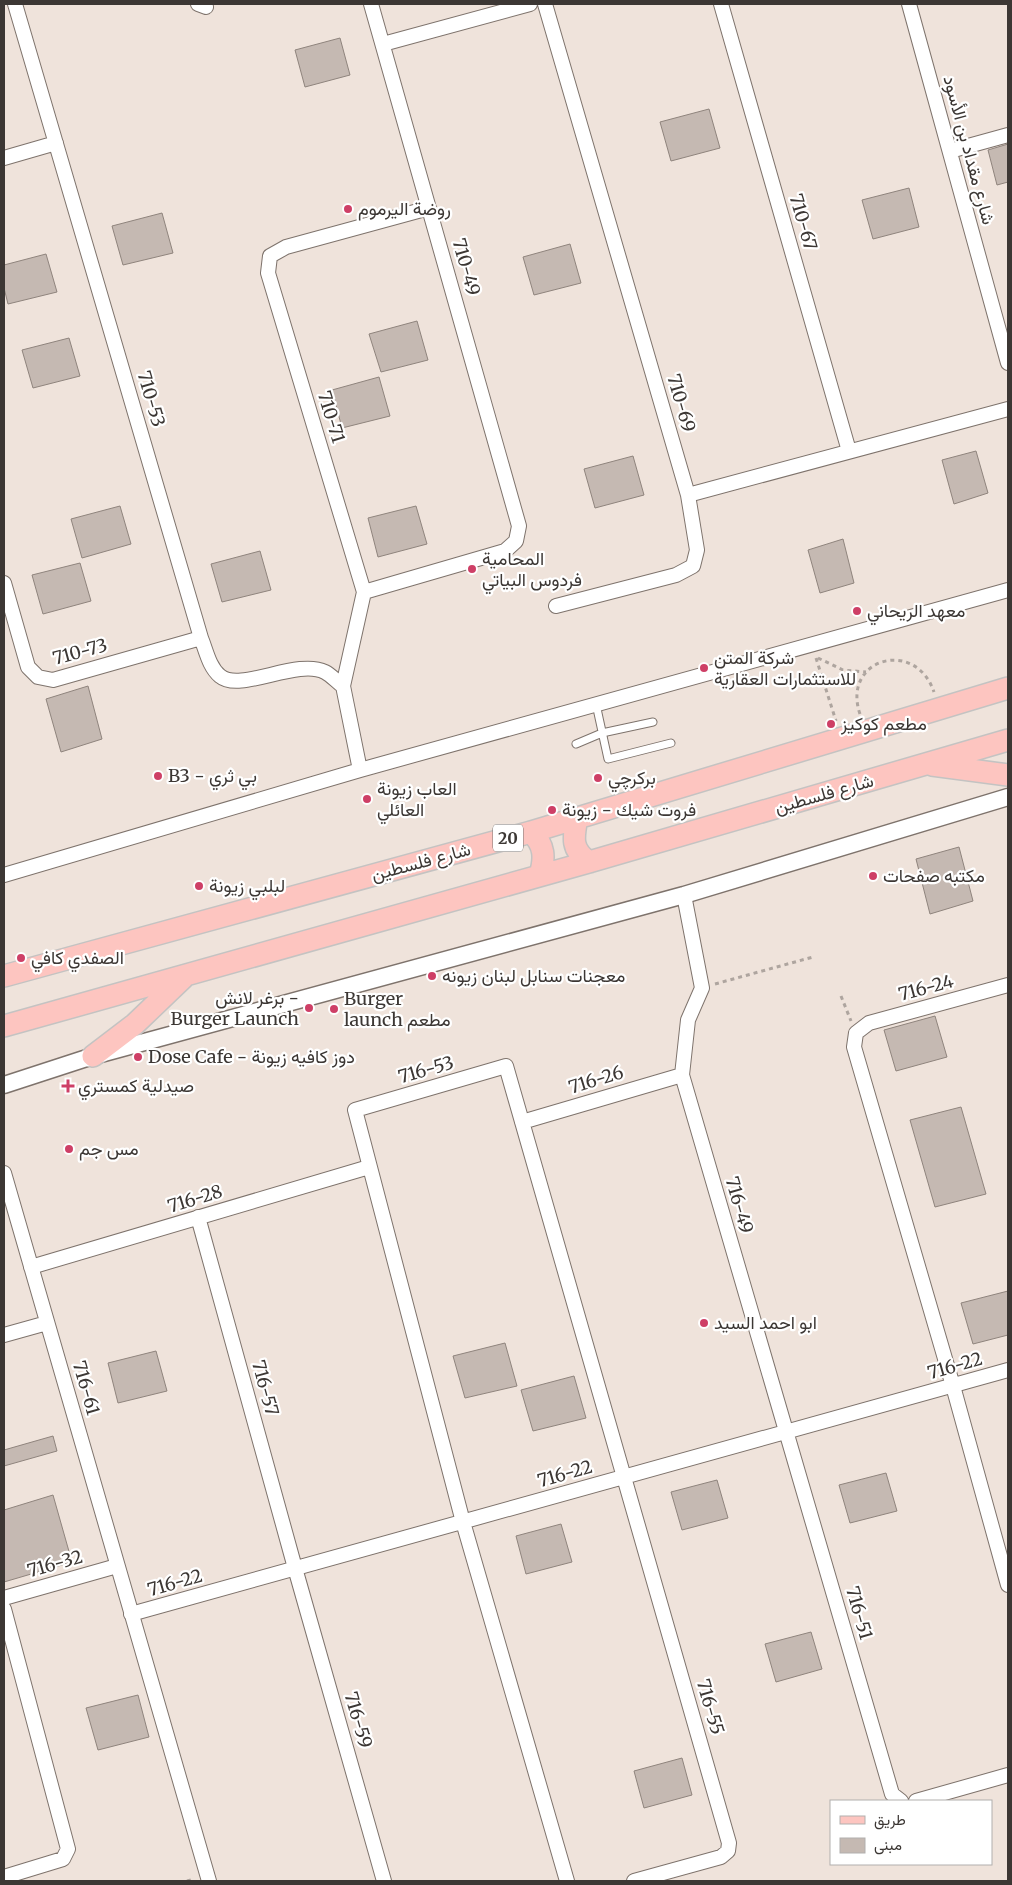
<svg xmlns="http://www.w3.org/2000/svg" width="1012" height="1885" viewBox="0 0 1012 1885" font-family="Merriweather,Vazirmatn,serif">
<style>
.building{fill:#c5b9b2;stroke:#8f847d}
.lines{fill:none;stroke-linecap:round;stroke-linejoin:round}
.service-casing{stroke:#7e736c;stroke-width:9}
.minor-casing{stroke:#7e736c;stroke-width:16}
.tertiary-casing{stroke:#7e736c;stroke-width:19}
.primary-casing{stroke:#c4c3c2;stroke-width:24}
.path{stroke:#aea59f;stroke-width:3;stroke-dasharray:4 4;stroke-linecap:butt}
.service{stroke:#fff;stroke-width:7}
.minor{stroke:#fff;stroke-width:14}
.tertiary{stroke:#fff;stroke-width:16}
.primary{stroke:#fdc5c0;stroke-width:21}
.poi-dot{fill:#ce3f66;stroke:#fff;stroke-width:2}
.labels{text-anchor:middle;stroke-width:4.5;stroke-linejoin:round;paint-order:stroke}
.shield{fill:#fff;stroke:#767371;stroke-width:1}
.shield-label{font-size:16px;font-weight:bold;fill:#3c3734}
.street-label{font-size:18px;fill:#3c3734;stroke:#fff}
.poi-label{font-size:18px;fill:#3c3734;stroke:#fff;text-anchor:start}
</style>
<rect width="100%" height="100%" fill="#efe3db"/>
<!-- building -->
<path class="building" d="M340 38 350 75 305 87 295 50Z
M709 109 720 148 671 161 660 122Z
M1008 144V182L997 185 988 150Z
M909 188 919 227 873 239 862 200Z
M162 213 173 253 123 265 112 226Z
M570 244 581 283 534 295 523 257Z
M46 254 57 292 8 304 4 288V265Z
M417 321 428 360 381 372 369 334Z
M69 338 80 376 33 388 22 350Z
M379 377 390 416 342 428 332 390Z
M976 451 988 493 954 504 942 460Z
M633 456 644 495 595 508 584 469Z
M120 506 131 544 82 558 71 519Z
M416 506 427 544 378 557 368 518Z
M843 539 854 583 820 593 808 550Z
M260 551 271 590 222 602 211 564Z
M80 563 91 601 43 614 32 575Z
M88 686 102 739 61 752 46 699Z
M959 847 973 901 930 914 916 859Z
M935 1016 947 1057 896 1071 884 1030Z
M961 1107 986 1194 935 1207 910 1120Z
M1008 1291V1335L973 1344 961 1303Z
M505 1343 517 1386 465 1398 453 1356Z
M156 1351 167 1391 118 1403 108 1363Z
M574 1376 586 1418 533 1431 521 1390Z
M53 1436 57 1451 4 1466V1450Z
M886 1473 897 1511 850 1523 839 1485Z
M717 1480 728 1518 682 1530 671 1492Z
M53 1495 72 1562 4 1582V1510Z
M561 1524 572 1562 526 1574 516 1536Z
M811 1632 822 1669 776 1682 765 1644Z
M138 1695 149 1737 98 1750 86 1708Z
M682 1758 692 1795 644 1808 634 1771Z"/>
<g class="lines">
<defs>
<path id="service" d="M596 704 608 759 671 743
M576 744 602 733 653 722"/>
<path id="minor" d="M15 4 201 638C206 650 209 667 220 676 240 693 297 658 325 672 331 675 337 682 343 686
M198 4 206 7
M371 4 519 526 516 541 505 551 364 592 268 273 270 256 286 247 429 208
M545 4 688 495 1008 409
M721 4 849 451
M909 4 1008 363
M383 44 530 4
M950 151 1008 135
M4 158 56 143
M4 583 28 667 38 677 53 680 201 638
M556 606 676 575 693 566 697 550 688 495
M360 770 343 686 364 592
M4 875 360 770 1008 590
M684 895 702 988 688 1020 682 1075 892 1794 901 1801
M1008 985 869 1023 856 1033 854 1047 953 1386 1008 1585
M522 1122 682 1075
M4 1173 209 1881
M198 1217 295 1568 384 1881
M31 1267 369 1167
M4 1335 47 1323
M4 1598 117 1566
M4 1609 68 1849 63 1859 4 1877
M131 1614 1008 1370
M916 1801 1008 1775
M567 1881 463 1522 355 1110 506 1066 729 1843 728 1851 721 1857 634 1881"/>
<path id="tertiary" d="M4 1085 93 1056 684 895 1008 797"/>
<path id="primary" d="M932 765 1008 775
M577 818C573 838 571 850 589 862
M531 832C545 845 545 858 540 875
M4 976 531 832 1008 688
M4 1026 589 862 1008 740
M93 1056 135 1024 183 978"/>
</defs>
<!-- service casing -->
<use href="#service" class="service-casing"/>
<!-- minor casing -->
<use href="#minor" class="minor-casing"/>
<!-- tertiary casing -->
<use href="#tertiary" class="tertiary-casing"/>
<!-- primary casing -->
<use href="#primary" class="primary-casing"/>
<!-- path -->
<path class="path" d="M816 658 836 721
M818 658 843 670 866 672
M860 714C841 659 915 637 934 692
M715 984 813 957
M841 996 851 1021
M187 1881 194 1879"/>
<!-- service -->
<use href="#service" class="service"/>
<!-- minor -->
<use href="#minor" class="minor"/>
<!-- tertiary -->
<use href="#tertiary" class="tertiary"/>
<!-- primary -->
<use href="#primary" class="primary"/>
</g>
<!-- markers -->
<g class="poi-dot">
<circle cx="348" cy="209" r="5"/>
<circle cx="472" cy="569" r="5"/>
<circle cx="857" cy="611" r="5"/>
<circle cx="704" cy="668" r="5"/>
<circle cx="831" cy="724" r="5"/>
<circle cx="158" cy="776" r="5"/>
<circle cx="598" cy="778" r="5"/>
<circle cx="367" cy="799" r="5"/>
<circle cx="552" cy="810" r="5"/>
<circle cx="873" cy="876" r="5"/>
<circle cx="199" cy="886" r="5"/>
<circle cx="21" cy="958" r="5"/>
<circle cx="432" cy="976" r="5"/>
<circle cx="309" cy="1008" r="5"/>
<circle cx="334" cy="1009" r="5"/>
<circle cx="138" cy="1057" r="5"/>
<path d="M65.5 1078.5h5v5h5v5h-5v5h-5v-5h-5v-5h5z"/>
<circle cx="69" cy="1149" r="5"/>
<circle cx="704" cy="1323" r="5"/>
</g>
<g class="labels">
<!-- shield labels -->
<rect class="shield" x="493" y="824.5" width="30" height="27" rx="4"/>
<g class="shield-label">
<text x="508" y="844">20</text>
</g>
<!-- street labels -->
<g class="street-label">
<text transform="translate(969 150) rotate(75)" y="6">شارع مقداد بن الأسود</text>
<text transform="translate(803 222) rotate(74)" y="6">710-67</text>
<text transform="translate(466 267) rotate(74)" y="6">710-49</text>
<text transform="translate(151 399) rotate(74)" y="6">710-53</text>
<text transform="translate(681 403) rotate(74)" y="6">710-69</text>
<text transform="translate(331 417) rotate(73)" y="6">710-71</text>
<text transform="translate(80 652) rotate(-15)" y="6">710-73</text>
<text transform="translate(824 794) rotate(-16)" y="6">شارع فلسطين</text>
<text transform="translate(421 862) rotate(-15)" y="6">شارع فلسطين</text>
<text transform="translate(926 988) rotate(-15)" y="6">716-24</text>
<text transform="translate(426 1070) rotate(-16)" y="6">716-53</text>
<text transform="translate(596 1080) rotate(-17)" y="6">716-26</text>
<text transform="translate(195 1199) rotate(-17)" y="6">716-28</text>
<text transform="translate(739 1205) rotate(74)" y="6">716-49</text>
<text transform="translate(955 1366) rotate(-16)" y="6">716-22</text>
<text transform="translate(86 1388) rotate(74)" y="6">716-61</text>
<text transform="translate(265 1388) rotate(75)" y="6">716-57</text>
<text transform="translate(565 1474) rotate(-16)" y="6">716-22</text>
<text transform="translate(55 1564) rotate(-16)" y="6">716-32</text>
<text transform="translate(175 1583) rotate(-16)" y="6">716-22</text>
<text transform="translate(859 1613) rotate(74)" y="6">716-51</text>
<text transform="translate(710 1707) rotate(74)" y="6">716-55</text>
<text transform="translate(358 1720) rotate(74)" y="6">716-59</text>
</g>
<!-- poi labels -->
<g class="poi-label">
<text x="358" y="215">روضة اليرموم</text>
<text x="482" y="565">المحامية<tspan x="482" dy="21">فردوس البياتي</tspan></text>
<text x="867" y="617">معهد الريحاني</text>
<text x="714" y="664">شركة المتن<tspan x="714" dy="21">للاستثمارات العقارية</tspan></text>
<text x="841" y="730">مطعم كوكيز</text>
<text x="168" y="782">B3 - بي ثري</text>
<text x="608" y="784">بركرچي</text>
<text x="377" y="795">العاب زيونة<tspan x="377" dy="21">العائلي</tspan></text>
<text x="562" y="816">فروت شيك - زيونة</text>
<text x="883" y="882">مكتبه صفحات</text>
<text x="209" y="892">لبلبي زيونة</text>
<text x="31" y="964">الصفدي كافي</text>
<text x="442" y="982">معجنات سنابل لبنان زيونه</text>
<text x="299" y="1004" text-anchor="end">برغر لانش -<tspan x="299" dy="21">Burger Launch</tspan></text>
<text x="344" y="1005">Burger<tspan x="344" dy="21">launch مطعم</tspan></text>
<text x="148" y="1063">Dose Cafe - دوز كافيه زيونة</text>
<text x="78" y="1092">صيدلية كمستري</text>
<text x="79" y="1155">مس جم</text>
<text x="714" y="1329">ابو احمد السيد</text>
</g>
</g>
<!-- border -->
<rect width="1012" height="1885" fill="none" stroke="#3c3734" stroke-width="10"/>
<!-- legend -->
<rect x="830" y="1800" width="162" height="65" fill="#ffffff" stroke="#b1afae"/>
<rect x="840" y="1816" width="25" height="8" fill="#fdc5c0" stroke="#b1afae"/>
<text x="874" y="1825" font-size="15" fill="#3c3734">طريق</text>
<rect x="840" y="1838" width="25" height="15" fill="#c5b9b2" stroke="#b1afae"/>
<text x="874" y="1850" font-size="15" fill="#3c3734">مبنى</text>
</svg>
